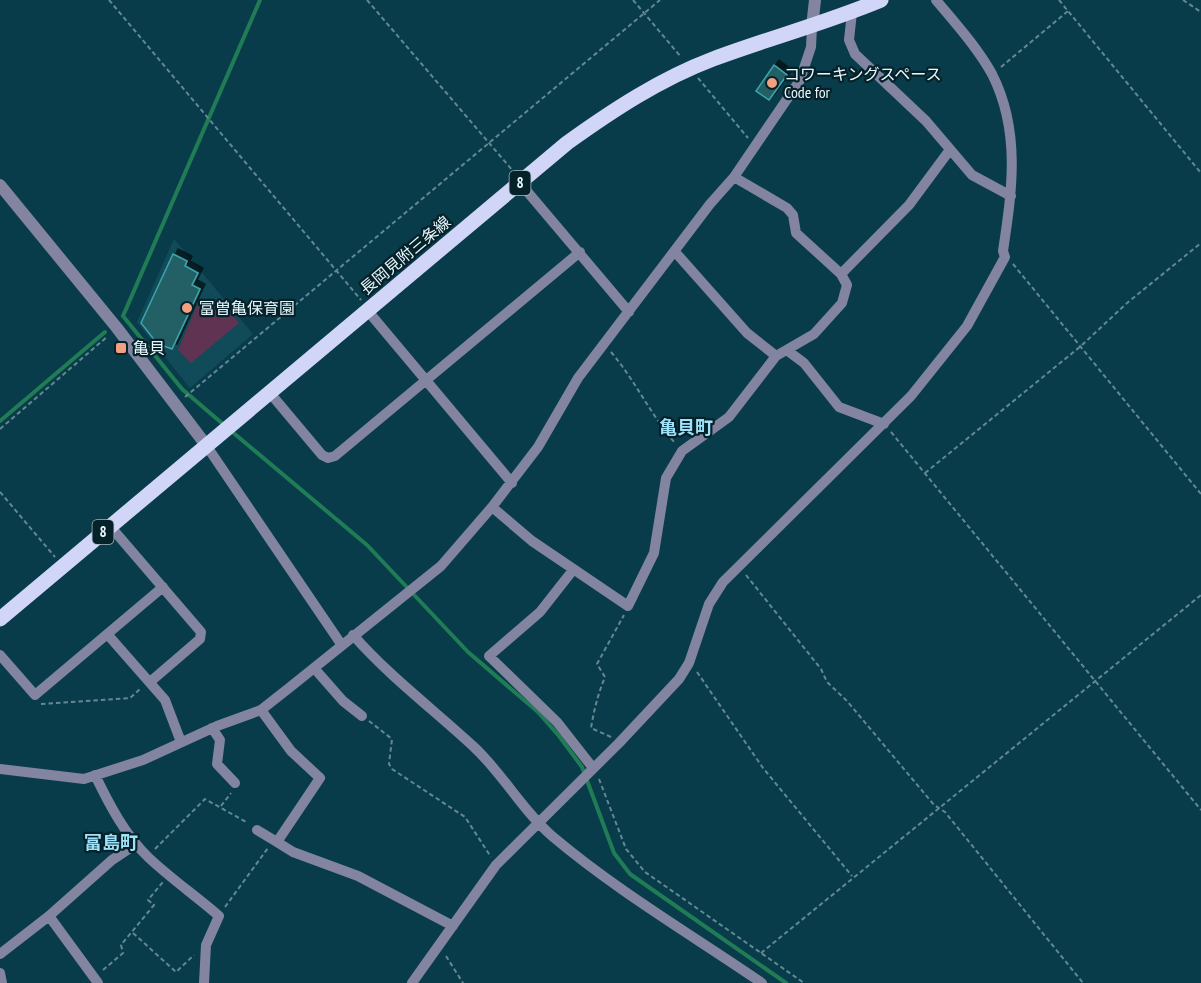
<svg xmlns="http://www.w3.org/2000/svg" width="1201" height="983" viewBox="0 0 1201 983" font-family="'PT Sans Narrow','Noto Sans JP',sans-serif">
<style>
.built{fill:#114a59}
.green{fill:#613352}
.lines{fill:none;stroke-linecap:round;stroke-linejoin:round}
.stream{stroke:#207c55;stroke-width:4}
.building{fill:#236165;stroke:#3fa4aa;stroke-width:1.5;filter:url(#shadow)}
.path{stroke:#638892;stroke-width:2;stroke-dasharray:4.5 3;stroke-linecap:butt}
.minor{stroke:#8284a0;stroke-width:10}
.tertiary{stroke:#8284a0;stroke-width:12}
.primary{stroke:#d1d5f7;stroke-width:15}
.poi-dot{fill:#f3a081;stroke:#052129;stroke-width:2}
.labels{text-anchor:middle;stroke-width:4.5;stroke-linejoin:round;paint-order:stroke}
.shield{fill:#052129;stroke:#a4b8bd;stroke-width:1.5}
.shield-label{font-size:15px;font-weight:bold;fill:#e8f8fd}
.poi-label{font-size:16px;fill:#e8f8fd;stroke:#052129;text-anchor:start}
.street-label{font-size:16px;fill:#e8f8fd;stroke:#052129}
.neighbourhood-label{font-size:18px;font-weight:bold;fill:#9ee1f8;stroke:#052129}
</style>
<defs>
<filter id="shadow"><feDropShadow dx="5" dy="-5" stdDeviation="0" flood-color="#0009"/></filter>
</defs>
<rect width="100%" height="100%" fill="#093c4a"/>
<!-- built -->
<path class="built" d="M174 239 253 334 190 388 137 322Z"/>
<!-- green -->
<path class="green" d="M200 299 210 310 220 302 239 323 191 363 178 350Z"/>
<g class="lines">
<!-- stream -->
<path class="stream" d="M123 316 182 389 224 425
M123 316 260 0
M0 421 105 332
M230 430 367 545 468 652 538 712 559 736 582 767 614 853 630 874 786 983"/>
</g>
<!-- building -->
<path class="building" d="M774 65 787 75 769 100 756 91Z
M173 254 187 261 185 266 198 273 192 285 200 289 172 349 164 346 163 351 141 323Z"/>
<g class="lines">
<!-- path -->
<path class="path" d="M109 0 361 300
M367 0 513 171
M633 0 681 57
M1059 0 1201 173
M1183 0 1201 12
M1001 67 1068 11
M698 78 748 138
M1013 264 1201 494
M611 352C635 380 650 414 675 443
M185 397 660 0
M0 429 108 336
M891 432 1201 810
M925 473 1081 346 1127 303 1201 243
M0 492 55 557
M746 575 821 669 827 682 847 701 934 805 945 812 1083 983
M697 672 763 768 852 876
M41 704 130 698 140 689
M369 721 392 739 389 764 392 769 465 817 491 857
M611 737 591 728C594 710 598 694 605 677L597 664 624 615
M599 779 626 849 645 872 804 983
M221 806 231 793
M155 849 205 799 248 823
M225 907 268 848
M133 933 176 972 194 955
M761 953 1201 595
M446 956 463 983
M103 970 123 953 121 945 154 905 148 900 163 882"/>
<!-- minor -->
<path class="minor" d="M852 12 849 40 855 54 926 121 972 175 1011 196
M734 177 787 208 793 215 796 233 841 274
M520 183 629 312
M676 253 747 333 776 356
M367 310 512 483
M788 351 804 363 839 407 884 424
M270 393 322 455 328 458 335 456 580 252
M206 445 341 644
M492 507 532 541 628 606 654 553 666 478 682 451 729 417 776 356 814 334 842 303 847 285 841 274 909 205 949 151
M110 526 201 632 200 639 150 682
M573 570 540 612 489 656 557 722 593 768
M108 635 165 700 181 742
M353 635C390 677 433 709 474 747 503 774 522 810 552 836 617 891 692 935 762 983
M0 655 35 695 163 587
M314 668 343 701 362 716
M261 710 291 751 320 778 277 842 293 852 358 876 453 926
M212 728 220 740 217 764 235 783
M0 769 84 779 143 760 217 726 261 710 289 688 441 566 492 507 538 447 578 378 710 204 734 177 800 80 811 47 812 27
M95 775C109 804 125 835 148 857 170 878 196 896 219 916L206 945 204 983
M257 830 277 842
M49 916 98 983
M0 954 49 916 112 860 136 844
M0 973 2 983
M412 983 496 865 619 743 679 679 689 663 709 604 723 582 911 396 967 326 1005 257 1003 251C1012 191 1021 131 992 74 977 47 956 24 936 0"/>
<!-- tertiary -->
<path class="tertiary" d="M812 27 815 0
M0 185 117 328 206 445"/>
<!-- primary -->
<path class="primary" d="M0 619 567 143C613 110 660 79 713 59 769 38 826 23 881 0"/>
</g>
<!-- markers -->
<g class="poi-dot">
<circle cx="772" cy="83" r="6"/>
<circle cx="187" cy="308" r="6"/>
<rect x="115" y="342" width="12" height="12" rx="3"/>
</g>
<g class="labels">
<!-- shield labels -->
<g class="shield">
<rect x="509.5" y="171" width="21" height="24" rx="4.5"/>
<rect x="92.5" y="520" width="21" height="24" rx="4.5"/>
</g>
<g class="shield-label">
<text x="520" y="188">8</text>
<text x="103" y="537">8</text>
</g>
<!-- poi labels -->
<g class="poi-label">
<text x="784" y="80">コワーキングスペース<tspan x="784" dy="18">Code for</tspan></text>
<text x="199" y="314">富曽亀保育園</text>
<text x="133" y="354">亀貝</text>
</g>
<!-- street labels -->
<g class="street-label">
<text transform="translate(405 255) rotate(-40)" y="6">長岡見附三条線</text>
</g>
<!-- neighbourhood labels -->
<g class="neighbourhood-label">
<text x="686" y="434">亀貝町</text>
<text x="111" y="849">富島町</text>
</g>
</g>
</svg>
